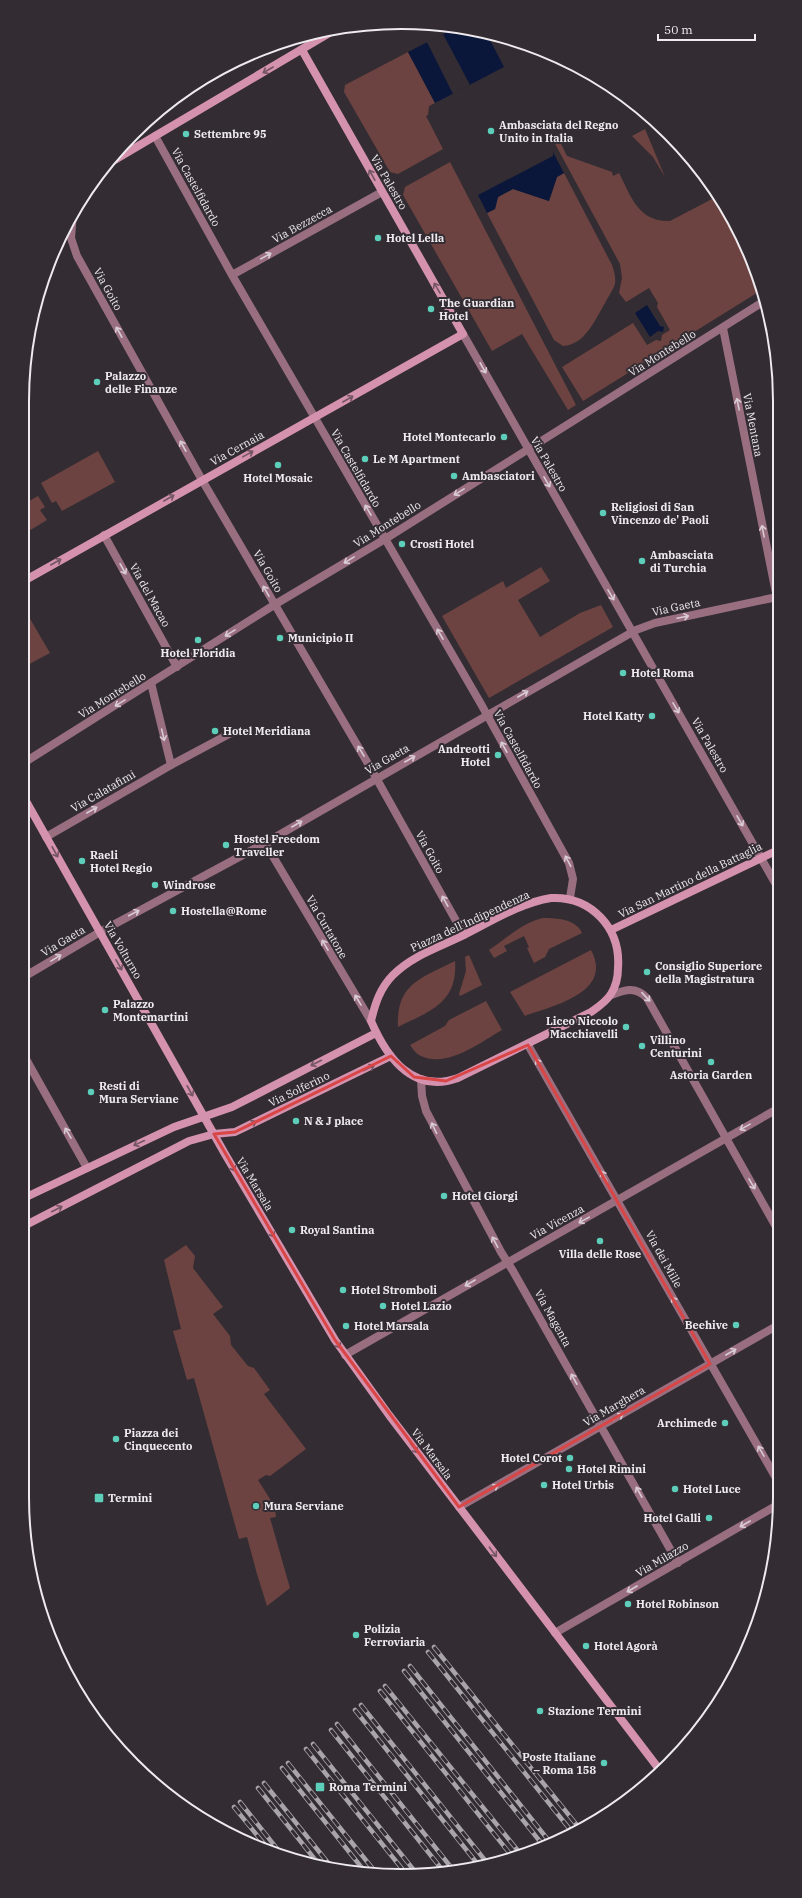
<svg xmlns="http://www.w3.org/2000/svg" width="802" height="1898" viewBox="0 0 802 1898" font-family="'IBM Plex Serif',serif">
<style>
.green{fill:#6c4341}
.water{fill:#0b173a}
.pier{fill:#332d33}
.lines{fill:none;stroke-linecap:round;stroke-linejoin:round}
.street{stroke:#996f80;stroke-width:8}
.secondary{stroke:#d592ae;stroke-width:8}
.rail-casing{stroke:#a9a4a9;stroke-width:4.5}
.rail{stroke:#332d33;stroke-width:3;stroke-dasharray:9;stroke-linecap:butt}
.oneway{stroke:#745564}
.oneway2{stroke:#d9cbd2}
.marked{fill:none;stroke:#da4546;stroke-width:3;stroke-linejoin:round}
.poi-dot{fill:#5cceba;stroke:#332d33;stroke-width:1.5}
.labels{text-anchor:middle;stroke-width:4;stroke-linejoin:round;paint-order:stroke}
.poi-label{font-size:11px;font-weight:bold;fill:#eeeaee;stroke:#332d33;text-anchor:start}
.street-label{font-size:11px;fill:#eeeaee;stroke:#332d33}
.rim{fill:none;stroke:#eeeaee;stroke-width:2}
</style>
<rect width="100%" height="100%" fill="#332d33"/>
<!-- green -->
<path class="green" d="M408 52 435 103 429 106 428 115 426 116 443 149 398 174 390 172 344 92 345 85Z
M645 129 665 177 653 157 632 136Z
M558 138 567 156 612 172 613 176 619 173C631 196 638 222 670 221L712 199 721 204 751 256 760 291 583 401 562 367 633 323 647 345 656 340 661 341 662 335 670 330 657 307 658 303 649 288 626 302 619 293 622 278 620 264 553 140Z
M450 162 576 405 568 410 522 334 492 351 403 195 405 187Z
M564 173 612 265C614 271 616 277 615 284 613 290 608 297 605 303 595 320 585 345 563 346L554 340 487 213 495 209 498 197 513 189 549 201 557 177Z
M98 451 115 482 62 511 56 501 52 503 41 483Z
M38 496 45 507 40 510 47 520 22 535V505Z
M541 567 550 581 518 600 540 637 580 613 601 605 613 627 489 698 442 616 503 581 506 588Z
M22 605 50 653 22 668Z
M543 918C557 918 576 919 582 933L549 949 545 957 534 963 527 948 529 947 524 936 504 946 507 951 494 958 489 950C507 938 522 923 543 918Z
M591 950C614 993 552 1006 525 1016L510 992Z
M469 955 482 985 460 996 459 994 466 971 465 957Z
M455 961C458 1003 430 1011 398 1027 396 983 422 978 455 961Z
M486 1001 502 1030C479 1043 448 1068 421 1056 416 1054 413 1049 410 1045L445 1026 449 1020Z
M186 1245 195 1256 193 1268 223 1307 213 1314 230 1336 231 1345 248 1366 254 1368 270 1390 264 1394 306 1449 270 1476 266 1475 258 1480 275 1507 276 1517 270 1518 290 1588 267 1606 257 1574 247 1537 239 1539 194 1378 187 1380 173 1331 181 1329 164 1260Z"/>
<!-- water -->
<path class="water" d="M457 27 487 34 504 67 435 103 408 52Z
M553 152 564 173 557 177 549 201 513 189 498 197 495 209 487 213 478 195 553 156Z
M647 305 660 326 664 327 663 332 658 331 650 337 635 313Z"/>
<!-- pier -->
<path class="pier" d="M443 34 470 85 453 94 427 42Z"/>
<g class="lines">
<!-- street -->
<path class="street" d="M155 136 232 275 481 704 569 863 573 879 570 898
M73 212 71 238 77 256 202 480 370 767 464 935
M232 275 382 192
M723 328 777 598
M463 334 778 888
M104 535 177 667
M151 683 171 765
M22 764 274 605 385 539 763 302
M46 837 171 765 231 733
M265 843 371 1021
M22 978 100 932 265 843 636 630 655 623 777 597
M611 995C625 990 635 986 647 998L779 1232
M528 1045 780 1485
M22 1052 87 1168
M421 1079 422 1096 426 1111 501 1252 513 1271 678 1563
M345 1355 779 1108
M459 1507 780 1324
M555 1633 779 1504"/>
<!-- secondary -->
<path class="secondary" d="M106 165 336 29
M22 582 463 334 302 50
M22 794 225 1154 335 1340 389 1415 659 1769
M551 898C591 896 621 928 618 968 618 977 616 986 611 994 606 1002 598 1007 591 1012L458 1078C413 1094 387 1058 371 1021 375 1004 380 988 393 975 413 955 440 947 464 935 492 921 520 903 551 898Z
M611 930 778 850
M22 1199 174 1127 232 1107 376 1033
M22 1227 189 1141 214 1134 235 1132 391 1056"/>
<defs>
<path id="rail" d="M434 1647 580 1829
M428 1652 572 1832
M410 1666 549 1841
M404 1671 542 1844
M385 1686 519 1852
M380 1691 511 1855
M361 1705 488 1864
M355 1710 480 1867
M337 1724 454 1871
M331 1730 444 1872
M313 1744 417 1874
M306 1749 407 1875
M288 1763 377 1874
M282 1768 366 1873
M264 1783 333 1869
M258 1788 321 1867
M240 1802 278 1850
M234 1807 265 1845
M215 1822 221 1829"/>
</defs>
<!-- rail casing -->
<use href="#rail" class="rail-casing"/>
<!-- rail -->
<use href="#rail" class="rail"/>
</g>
<!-- one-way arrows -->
<defs><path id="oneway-shaft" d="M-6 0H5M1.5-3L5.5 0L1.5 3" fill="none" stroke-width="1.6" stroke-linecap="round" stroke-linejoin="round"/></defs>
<g class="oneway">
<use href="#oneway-shaft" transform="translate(268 70) rotate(150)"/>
<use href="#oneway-shaft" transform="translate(372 175) rotate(-119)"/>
<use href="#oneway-shaft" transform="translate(437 288) rotate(-120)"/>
<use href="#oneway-shaft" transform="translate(348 399) rotate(-30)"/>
<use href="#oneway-shaft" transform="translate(248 454) rotate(-29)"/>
<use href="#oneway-shaft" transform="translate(169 498) rotate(-30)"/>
<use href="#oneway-shaft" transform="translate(56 562) rotate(-30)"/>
<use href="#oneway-shaft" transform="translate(55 852) rotate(61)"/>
<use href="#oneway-shaft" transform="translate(119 965) rotate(60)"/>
<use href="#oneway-shaft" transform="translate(316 1063) rotate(153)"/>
<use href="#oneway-shaft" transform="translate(369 1068) rotate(-26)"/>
<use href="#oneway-shaft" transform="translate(190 1091) rotate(61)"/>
<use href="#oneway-shaft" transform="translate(251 1124) rotate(-26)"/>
<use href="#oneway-shaft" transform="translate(139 1143) rotate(155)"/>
<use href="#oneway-shaft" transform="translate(232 1166) rotate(60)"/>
<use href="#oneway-shaft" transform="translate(57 1209) rotate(-27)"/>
<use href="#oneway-shaft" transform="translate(271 1232) rotate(59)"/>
<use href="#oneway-shaft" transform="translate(337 1343) rotate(57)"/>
<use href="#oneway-shaft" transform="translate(414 1448) rotate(53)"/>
<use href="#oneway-shaft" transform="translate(493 1552) rotate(53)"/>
</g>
<g class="oneway2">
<use href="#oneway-shaft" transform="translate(266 256) rotate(-29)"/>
<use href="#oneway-shaft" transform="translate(119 332) rotate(-119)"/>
<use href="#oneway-shaft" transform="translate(483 368) rotate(61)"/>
<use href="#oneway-shaft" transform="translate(738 404) rotate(-101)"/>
<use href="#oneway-shaft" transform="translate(183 446) rotate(-119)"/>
<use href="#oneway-shaft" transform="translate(547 482) rotate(60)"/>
<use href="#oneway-shaft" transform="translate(459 492) rotate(148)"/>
<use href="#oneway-shaft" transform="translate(368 510) rotate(-120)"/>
<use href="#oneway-shaft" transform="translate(763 531) rotate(-101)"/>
<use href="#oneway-shaft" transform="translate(349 560) rotate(149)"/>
<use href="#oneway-shaft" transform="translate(123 569) rotate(61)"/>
<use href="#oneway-shaft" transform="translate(266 591) rotate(-120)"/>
<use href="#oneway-shaft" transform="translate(611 595) rotate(60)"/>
<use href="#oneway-shaft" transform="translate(683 617) rotate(-12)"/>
<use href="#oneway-shaft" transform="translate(230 633) rotate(148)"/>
<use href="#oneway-shaft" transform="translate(440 634) rotate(-120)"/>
<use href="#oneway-shaft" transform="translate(523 694) rotate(-30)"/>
<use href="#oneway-shaft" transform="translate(120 703) rotate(148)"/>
<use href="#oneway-shaft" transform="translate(676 708) rotate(60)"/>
<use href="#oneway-shaft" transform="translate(163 735) rotate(77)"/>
<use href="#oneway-shaft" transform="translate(504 747) rotate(-119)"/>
<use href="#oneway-shaft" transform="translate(361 751) rotate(-121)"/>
<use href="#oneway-shaft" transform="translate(410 759) rotate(-30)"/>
<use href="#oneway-shaft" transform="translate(92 810) rotate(-30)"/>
<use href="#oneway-shaft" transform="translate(740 821) rotate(60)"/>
<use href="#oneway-shaft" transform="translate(297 824) rotate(-30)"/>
<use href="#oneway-shaft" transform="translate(568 861) rotate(-118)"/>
<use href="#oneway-shaft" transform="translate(445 901) rotate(-119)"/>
<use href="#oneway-shaft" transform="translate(134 913) rotate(-28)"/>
<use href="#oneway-shaft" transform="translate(325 945) rotate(-120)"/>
<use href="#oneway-shaft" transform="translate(56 958) rotate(-31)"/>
<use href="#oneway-shaft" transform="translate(646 997) rotate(47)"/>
<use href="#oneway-shaft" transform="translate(358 1000) rotate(-121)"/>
<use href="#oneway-shaft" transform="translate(539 1064) rotate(-120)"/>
<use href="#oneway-shaft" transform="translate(745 1127) rotate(151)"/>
<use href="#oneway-shaft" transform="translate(434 1128) rotate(-116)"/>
<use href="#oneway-shaft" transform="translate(68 1133) rotate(-120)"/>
<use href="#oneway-shaft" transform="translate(604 1176) rotate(-120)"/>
<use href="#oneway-shaft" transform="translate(752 1184) rotate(60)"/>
<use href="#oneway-shaft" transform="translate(584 1220) rotate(151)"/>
<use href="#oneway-shaft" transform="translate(495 1242) rotate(-118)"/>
<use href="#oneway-shaft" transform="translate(470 1283) rotate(150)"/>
<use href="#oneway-shaft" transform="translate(675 1302) rotate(-119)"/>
<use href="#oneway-shaft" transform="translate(731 1352) rotate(-30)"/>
<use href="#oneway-shaft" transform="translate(574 1379) rotate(-119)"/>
<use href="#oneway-shaft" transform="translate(618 1417) rotate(-30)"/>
<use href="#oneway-shaft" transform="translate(761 1451) rotate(-120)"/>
<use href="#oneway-shaft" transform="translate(493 1488) rotate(-29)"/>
<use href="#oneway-shaft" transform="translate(639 1492) rotate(-119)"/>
<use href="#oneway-shaft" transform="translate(745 1524) rotate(150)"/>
<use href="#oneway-shaft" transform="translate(632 1589) rotate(150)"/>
</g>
<!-- marked area -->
<path class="marked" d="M528 1045 710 1364 459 1507 335 1340 214 1134 235 1132 391 1056 414 1077 446 1081Z"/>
<!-- markers -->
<g class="poi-dot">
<circle cx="491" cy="131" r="4"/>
<circle cx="186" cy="134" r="4"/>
<circle cx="378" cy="238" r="4"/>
<circle cx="431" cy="309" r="4"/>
<circle cx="97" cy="382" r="4"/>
<circle cx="504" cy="437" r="4"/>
<circle cx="365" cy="459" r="4"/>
<circle cx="278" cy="465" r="4"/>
<circle cx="454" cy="476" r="4"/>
<circle cx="603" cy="513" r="4"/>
<circle cx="402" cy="544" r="4"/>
<circle cx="642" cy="561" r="4"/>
<circle cx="280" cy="638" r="4"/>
<circle cx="198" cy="640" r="4"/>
<circle cx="623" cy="673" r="4"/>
<circle cx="652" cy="716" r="4"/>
<circle cx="215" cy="731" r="4"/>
<circle cx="498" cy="755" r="4"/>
<circle cx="226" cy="845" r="4"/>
<circle cx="82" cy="861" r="4"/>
<circle cx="155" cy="885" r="4"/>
<circle cx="173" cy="911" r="4"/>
<circle cx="647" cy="972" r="4"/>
<circle cx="105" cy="1010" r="4"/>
<circle cx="626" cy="1027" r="4"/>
<circle cx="642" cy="1046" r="4"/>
<circle cx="711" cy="1062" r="4"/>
<circle cx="91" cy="1092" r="4"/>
<circle cx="296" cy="1121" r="4"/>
<circle cx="444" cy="1196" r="4"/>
<circle cx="292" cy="1230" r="4"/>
<circle cx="600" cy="1241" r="4"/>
<circle cx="343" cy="1290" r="4"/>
<circle cx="383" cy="1306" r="4"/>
<circle cx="736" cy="1325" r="4"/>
<circle cx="346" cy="1326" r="4"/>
<circle cx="725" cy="1423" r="4"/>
<circle cx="116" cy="1439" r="4"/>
<circle cx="570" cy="1458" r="4"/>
<circle cx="569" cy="1469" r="4"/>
<circle cx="544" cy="1485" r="4"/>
<circle cx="675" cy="1489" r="4"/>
<rect x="94" y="1493" width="10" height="10" rx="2"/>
<circle cx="256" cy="1506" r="4"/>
<circle cx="709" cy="1518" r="4"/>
<circle cx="628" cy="1604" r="4"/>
<circle cx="356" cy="1635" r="4"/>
<circle cx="586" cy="1646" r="4"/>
<circle cx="540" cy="1711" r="4"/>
<circle cx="604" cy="1763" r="4"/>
<rect x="315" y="1782" width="10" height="10" rx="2"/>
</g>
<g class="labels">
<!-- poi labels -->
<g class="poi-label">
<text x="499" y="129">Ambasciata del Regno<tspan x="499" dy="13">Unito in Italia</tspan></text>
<text x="194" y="138">Settembre 95</text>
<text x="386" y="242">Hotel Lella</text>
<text x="439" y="307">The Guardian<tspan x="439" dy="13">Hotel</tspan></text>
<text x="105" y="380">Palazzo<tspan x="105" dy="13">delle Finanze</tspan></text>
<text x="496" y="441" text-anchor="end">Hotel Montecarlo</text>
<text x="373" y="463">Le M Apartment</text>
<text x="462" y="480">Ambasciatori</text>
<text x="278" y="482" text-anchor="middle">Hotel Mosaic</text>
<text x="611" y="511">Religiosi di San<tspan x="611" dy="13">Vincenzo de' Paoli</tspan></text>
<text x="410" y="548">Crosti Hotel</text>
<text x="650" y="559">Ambasciata<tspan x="650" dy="13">di Turchia</tspan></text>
<text x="288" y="642">Municipio II</text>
<text x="198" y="657" text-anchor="middle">Hotel Floridia</text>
<text x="631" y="677">Hotel Roma</text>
<text x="644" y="720" text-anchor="end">Hotel Katty</text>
<text x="223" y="735">Hotel Meridiana</text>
<text x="490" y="753" text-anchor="end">Andreotti<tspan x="490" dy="13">Hotel</tspan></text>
<text x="234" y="843">Hostel Freedom<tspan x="234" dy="13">Traveller</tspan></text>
<text x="90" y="859">Raeli<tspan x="90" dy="13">Hotel Regio</tspan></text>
<text x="163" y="889">Windrose</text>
<text x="181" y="915">Hostella@Rome</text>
<text x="655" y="970">Consiglio Superiore<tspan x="655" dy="13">della Magistratura</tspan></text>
<text x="113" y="1008">Palazzo<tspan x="113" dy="13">Montemartini</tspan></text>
<text x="618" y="1025" text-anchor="end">Liceo Niccolo<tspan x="618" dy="13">Macchiavelli</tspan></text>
<text x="650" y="1044">Villino<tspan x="650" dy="13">Centurini</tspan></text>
<text x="711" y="1079" text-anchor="middle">Astoria Garden</text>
<text x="99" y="1090">Resti di<tspan x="99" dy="13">Mura Serviane</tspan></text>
<text x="304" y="1125">N &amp; J place</text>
<text x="452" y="1200">Hotel Giorgi</text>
<text x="300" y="1234">Royal Santina</text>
<text x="600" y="1258" text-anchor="middle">Villa delle Rose</text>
<text x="351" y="1294">Hotel Stromboli</text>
<text x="391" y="1310">Hotel Lazio</text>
<text x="728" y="1329" text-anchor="end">Beehive</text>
<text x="354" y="1330">Hotel Marsala</text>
<text x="717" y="1427" text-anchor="end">Archimede</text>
<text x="124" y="1437">Piazza dei<tspan x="124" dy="13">Cinquecento</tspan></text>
<text x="562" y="1462" text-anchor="end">Hotel Corot</text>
<text x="577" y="1473">Hotel Rimini</text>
<text x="552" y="1489">Hotel Urbis</text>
<text x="683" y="1493">Hotel Luce</text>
<text x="108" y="1502">Termini</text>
<text x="264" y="1510">Mura Serviane</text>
<text x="701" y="1522" text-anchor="end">Hotel Galli</text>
<text x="636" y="1608">Hotel Robinson</text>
<text x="364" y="1633">Polizia<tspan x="364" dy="13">Ferroviaria</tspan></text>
<text x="594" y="1650">Hotel Agorà</text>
<text x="548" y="1715">Stazione Termini</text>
<text x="596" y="1761" text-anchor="end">Poste Italiane<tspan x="596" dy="13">– Roma 158</tspan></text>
<text x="329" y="1791">Roma Termini</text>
</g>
<!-- street labels -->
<g class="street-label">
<text transform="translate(389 182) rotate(60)" y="4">Via Palestro</text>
<text transform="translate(196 187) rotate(61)" y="4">Via Castelfidardo</text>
<text transform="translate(302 224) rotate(-29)" y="4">Via Bezzecca</text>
<text transform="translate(108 289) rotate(61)" y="4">Via Goito</text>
<text transform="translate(662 353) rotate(-32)" y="4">Via Montebello</text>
<text transform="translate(753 425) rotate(79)" y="4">Via Mentana</text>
<text transform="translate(237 448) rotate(-29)" y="4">Via Cernaia</text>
<text transform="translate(549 464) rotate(60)" y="4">Via Palestro</text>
<text transform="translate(356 468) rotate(60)" y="4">Via Castelfidardo</text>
<text transform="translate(387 524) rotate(-32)" y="4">Via Montebello</text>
<text transform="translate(268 571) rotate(60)" y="4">Via Goito</text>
<text transform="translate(150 595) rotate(61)" y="4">Via del Macao</text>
<text transform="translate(676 607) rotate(-12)" y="4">Via Gaeta</text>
<text transform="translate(112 695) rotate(-32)" y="4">Via Montebello</text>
<text transform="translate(710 745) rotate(60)" y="4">Via Palestro</text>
<text transform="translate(518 749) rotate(61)" y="4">Via Castelfidardo</text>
<text transform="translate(387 759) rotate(-30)" y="4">Via Gaeta</text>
<text transform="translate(103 791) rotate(-30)" y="4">Via Calatafimi</text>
<text transform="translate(430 852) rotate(61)" y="4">Via Goito</text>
<text transform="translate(690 880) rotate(-26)" y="4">Via San Martino della Battaglia</text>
<text transform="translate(470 921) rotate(-25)" y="4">Piazza dell'Indipendenza</text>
<text transform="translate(327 927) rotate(60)" y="4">Via Curtatone</text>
<text transform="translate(63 941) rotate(-31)" y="4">Via Gaeta</text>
<text transform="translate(123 950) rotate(60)" y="4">Via Volturno</text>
<text transform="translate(299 1089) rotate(-26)" y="4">Via Solferino</text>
<text transform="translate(255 1184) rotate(59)" y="4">Via Marsala</text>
<text transform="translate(557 1222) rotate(-29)" y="4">Via Vicenza</text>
<text transform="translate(664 1259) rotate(61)" y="4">Via dei Mille</text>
<text transform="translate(553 1318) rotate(61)" y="4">Via Magenta</text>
<text transform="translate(614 1406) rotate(-30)" y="4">Via Marghera</text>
<text transform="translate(432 1454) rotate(53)" y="4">Via Marsala</text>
<text transform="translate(662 1559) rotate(-30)" y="4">Via Milazzo</text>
</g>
</g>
<!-- crop -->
<path d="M0 0H802V1898H0ZM401 29H401A372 372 0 0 1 773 401V1497A372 372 0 0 1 401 1869H401A372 372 0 0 1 29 1497V401A372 372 0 0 1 401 29Z" fill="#332d33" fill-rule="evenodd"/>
<path class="rim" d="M401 29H401A372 372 0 0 1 773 401V1497A372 372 0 0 1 401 1869H401A372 372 0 0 1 29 1497V401A372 372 0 0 1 401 29Z"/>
<!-- scale -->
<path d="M658 34v6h97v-6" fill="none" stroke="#eeeaee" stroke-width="2"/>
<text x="664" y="34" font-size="12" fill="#eeeaee" stroke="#332d33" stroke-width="3" paint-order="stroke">50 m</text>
</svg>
